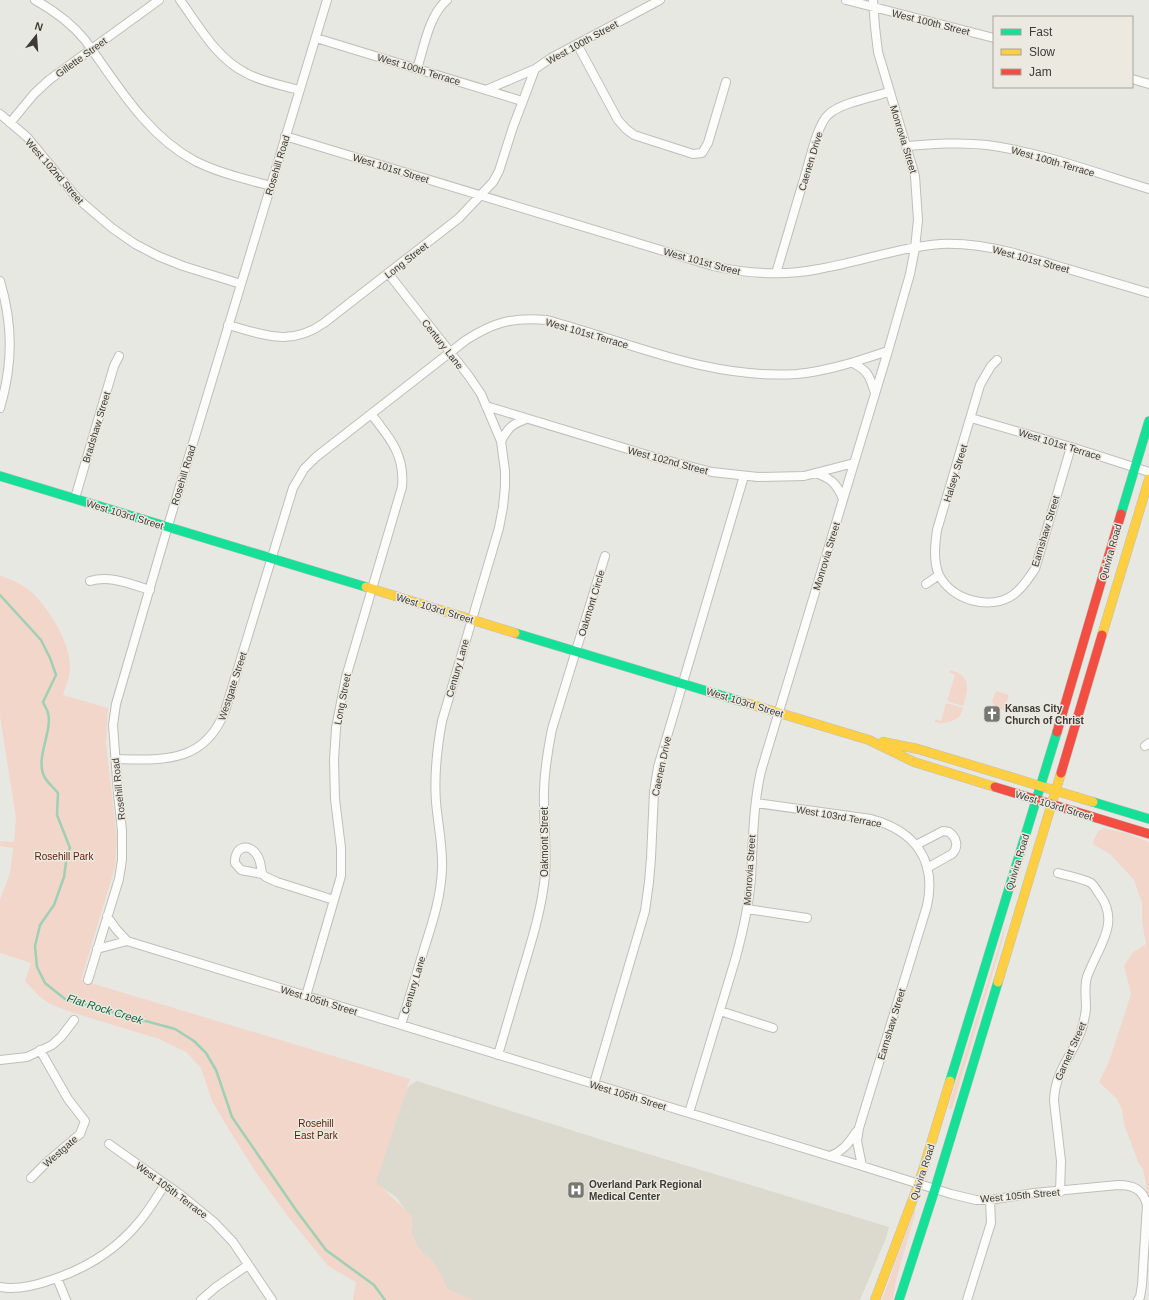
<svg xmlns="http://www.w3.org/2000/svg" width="1149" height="1300" viewBox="0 0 1149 1300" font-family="Arial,sans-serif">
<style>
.built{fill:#dcdacf}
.green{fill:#f2d6ca}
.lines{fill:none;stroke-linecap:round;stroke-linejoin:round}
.stream{stroke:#9dd0b4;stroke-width:2.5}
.street-casing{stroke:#bebeba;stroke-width:10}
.fast-casing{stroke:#bebeba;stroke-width:10}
.slow-casing{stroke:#bebeba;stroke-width:10}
.jam-casing{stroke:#bebeba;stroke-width:10}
.street{stroke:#fcfcfb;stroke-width:8}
.fast{stroke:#16e098;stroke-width:9}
.slow{stroke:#ffcf43;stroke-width:9}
.jam{stroke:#f24e42;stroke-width:9}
.labels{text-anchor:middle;stroke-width:3;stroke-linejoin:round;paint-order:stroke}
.street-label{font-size:10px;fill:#3b3b37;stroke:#ebe9e0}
.poi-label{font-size:10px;font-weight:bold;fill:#3b3b37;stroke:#ebe9e0;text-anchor:start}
.park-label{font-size:10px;fill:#5c1e05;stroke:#ebe9e0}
.water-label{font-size:11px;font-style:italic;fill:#0e6644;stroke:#ebe9e0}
</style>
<rect width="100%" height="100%" fill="#e8e8e3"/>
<!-- built -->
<path class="built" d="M417 1081 612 1143 889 1227 886 1238 860 1300H473L469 1299 447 1289 433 1262 418 1248 411 1232 412 1222 407 1212 396 1197 375 1183 405 1092 410 1085Z"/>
<!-- green -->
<path class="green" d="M0 575C8 579 18 582 25 587 46 602 71 642 70 668 70 677 65 687 63 695L108 708 106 743 117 839 115 867 81 980 410 1079 376 1182 412 1216 411 1232 418 1248 433 1262 442 1276 447 1289 473 1300H353L356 1282 328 1266 290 1219 257 1174 228 1128 212 1101 201 1068 186 1052 159 1039 71 1012 50 1004 39 996 25 981 31 963 0 953V900L10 873 13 848 0 846V841L14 842 16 818 0 716Z
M951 670C971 676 969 689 963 706L947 701 955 675 949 672Z
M996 691 1009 695 1004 710 995 707 992 701Z
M946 703 963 708 960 716C952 723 944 724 935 722V719L941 721Z
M1102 828 1126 833 1149 842V1223L1146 1185 1143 1169 1138 1162 1124 1124 1122 1110 1117 1099 1099 1082 1109 1062 1131 994 1124 966 1132 953 1146 944 1142 921V903L1134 880 1110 854 1093 844 1094 839 1099 830H1103Z
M1006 923 1003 939 952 1109H949L950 1101Z
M914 1210 916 1211 896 1280 893 1300H882Z"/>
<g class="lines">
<!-- stream -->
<path class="stream" d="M0 595 41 640 50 658 56 675 43 702C44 705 47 709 48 713 53 732 34 759 45 778 48 783 54 788 58 793L57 815 70 848 67 855 64 877 54 905 40 925 35 946 37 967 45 983 65 999 175 1029 194 1041 206 1053 216 1070 232 1117 296 1210 326 1250 374 1285 385 1300"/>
<defs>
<path id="street" d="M35 0C55 11 71 23 85 40 117 84 146 135 195 161 219 173 245 179 271 186
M180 0C199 26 216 58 246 73 262 82 282 85 299 90
M846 0 994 38
M316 38 522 101
M577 44 618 120 626 129 634 135 693 154 702 153 708 143 726 82
M417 69C424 47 429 15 447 0
M1132 79 1149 84
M486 90 535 69
M0 114 27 137 77 198 112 228 135 244 158 256 183 266 241 284
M10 123 34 94 49 80 159 0
M285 136 713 266C748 274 784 276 819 269 860 262 900 247 941 244 966 243 990 247 1014 253L1149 293
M907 146C934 144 960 142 987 145 1041 152 1096 173 1149 189
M388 273 468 375 481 394 501 441 505 471V486L503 507 499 528 442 721C437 748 434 775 436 802 438 825 443 847 442 869 441 896 433 921 425 946 417 973 409 999 401 1025
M776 273C786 241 795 208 805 176 810 160 817 124 829 114 841 103 873 97 889 92
M0 281C13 325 13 364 0 408
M228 325C265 335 290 347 324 323L459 218 493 182 499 171 513 127 535 69 551 58 660 0
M997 360 991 366 980 385 937 530C935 544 933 561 939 575 952 600 990 611 1013 595 1023 588 1028 579 1035 569L1071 447
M853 363C869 372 869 375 875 393
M486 406 654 457 712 472 758 477 804 476 854 463
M971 418 1071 447 1149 472
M501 441C508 428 512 424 526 419
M815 473C831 478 837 484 843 499
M75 498 114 366 119 356
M90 581C110 575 130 584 150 590
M926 584 939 575
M1145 746 1149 743
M115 759C163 760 204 764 225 711L293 488 304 469 316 457 466 340C494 322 513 317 547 320 629 342 710 380 797 374 828 371 858 361 888 351
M756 803 871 819C915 831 937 860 927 906L859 1128 857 1141 862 1166
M916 845 943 831 949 832C957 838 959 847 952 854L927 868
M1058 873C1068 876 1081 878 1091 883 1094 885 1097 891 1100 895 1121 924 1097 948 1087 977 1084 987 1086 997 1086 1007 1086 1013 1084 1019 1083 1025 1075 1054 1055 1068 1054 1101L1061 1161 1060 1192
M262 874C261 868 261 861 257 855 248 842 234 847 235 863L241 870 262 874 266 877 277 882 334 900
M747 909 807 918
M107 916 116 929 127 941
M97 949 127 941 862 1166 951 1194 976 1200H990L1034 1193 1118 1185C1133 1185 1143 1189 1147 1205L1142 1285 1140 1297 1138 1300
M88 980 119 879 122 860V831L118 793 113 725 116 704 170 519 327 0
M306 996 341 876V848L335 799 334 760 336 728 346 677 402 487C405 455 390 438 371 414
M720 1011 773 1028
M498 1055C506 1027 514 1000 522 973 532 940 542 908 545 875 547 851 544 828 544 804 543 779 547 754 552 729L605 556
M0 1060 27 1057 52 1045 61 1037 74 1020
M594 1084 645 911 649 882 651 858 654 792 658 767 744 476
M689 1113 736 957C743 931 749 905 751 878 753 842 753 806 761 771L888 351 910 274 915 248 918 220 915 176 878 52 875 27 873 0
M109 1144 181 1195 214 1222 233 1242 272 1300
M830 1156C843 1151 849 1143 856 1132
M31 1178 46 1163 80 1134 85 1121 68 1099 40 1050
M57 1278 66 1300
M0 1287C17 1290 34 1286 51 1280 85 1269 116 1250 139 1222 149 1210 157 1197 165 1184
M201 1300 216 1287 248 1265
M967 1300 991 1223 990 1200"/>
<path id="fast" d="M0 476 366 587
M1121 514 1149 421
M515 633 743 702
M1093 802 1149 819
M950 1081 1057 732
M899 1300 935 1189 998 982"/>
<path id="slow" d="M366 587 515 633
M1102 635 1149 479
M743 702 869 740 914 762 995 787
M883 742 918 749 1093 802
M998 982 1061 773
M875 1300 919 1183 950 1081"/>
<path id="jam" d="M1057 732 1121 514
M1061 773 1102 635
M995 787 1149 834"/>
</defs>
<!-- street casing -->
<use href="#street" class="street-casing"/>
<!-- fast casing -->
<use href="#fast" class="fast-casing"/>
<!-- slow casing -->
<use href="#slow" class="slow-casing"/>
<!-- jam casing -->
<use href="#jam" class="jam-casing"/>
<!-- street -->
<use href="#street" class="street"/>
<!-- fast -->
<use href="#fast" class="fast"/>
<!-- slow -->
<use href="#slow" class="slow"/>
<!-- jam -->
<use href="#jam" class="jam"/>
</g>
<!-- icons -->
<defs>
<symbol id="church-square" viewBox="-11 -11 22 22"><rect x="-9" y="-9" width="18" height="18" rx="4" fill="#787873" stroke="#ebe9e0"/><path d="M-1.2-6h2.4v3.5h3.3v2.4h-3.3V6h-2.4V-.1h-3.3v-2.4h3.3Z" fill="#fff"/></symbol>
<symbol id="hospital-square" viewBox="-11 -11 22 22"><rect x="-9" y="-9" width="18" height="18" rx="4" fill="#787873" stroke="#ebe9e0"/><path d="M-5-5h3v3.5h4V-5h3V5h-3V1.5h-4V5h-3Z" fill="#fff"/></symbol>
</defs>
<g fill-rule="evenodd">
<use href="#church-square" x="982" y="704" width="20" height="20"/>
<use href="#hospital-square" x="566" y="1180" width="20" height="20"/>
</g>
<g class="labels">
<!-- street labels -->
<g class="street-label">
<text transform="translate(931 22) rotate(14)" y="4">West 100th Street</text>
<text transform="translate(582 42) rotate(-29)" y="4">West 100th Street</text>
<text transform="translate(81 57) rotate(-36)" y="4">Gillette Street</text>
<text transform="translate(419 69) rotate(17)" y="4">West 100th Terrace</text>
<text transform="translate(904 139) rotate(73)" y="4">Monrovia Street</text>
<text transform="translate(810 161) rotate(-73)" y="4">Caenen Drive</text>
<text transform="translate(1053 161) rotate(16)" y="4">West 100th Terrace</text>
<text transform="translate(277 165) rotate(-73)" y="4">Rosehill Road</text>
<text transform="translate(391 168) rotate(17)" y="4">West 101st Street</text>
<text transform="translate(55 171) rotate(49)" y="4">West 102nd Street</text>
<text transform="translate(1031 259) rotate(15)" y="4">West 101st Street</text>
<text transform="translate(406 260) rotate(-38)" y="4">Long Street</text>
<text transform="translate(702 261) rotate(15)" y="4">West 101st Street</text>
<text transform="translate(587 333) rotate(16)" y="4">West 101st Terrace</text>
<text transform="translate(443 344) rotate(52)" y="4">Century Lane</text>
<text transform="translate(96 427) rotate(-73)" y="4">Bradshaw Street</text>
<text transform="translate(1060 444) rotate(17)" y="4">West 101st Terrace</text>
<text transform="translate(668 460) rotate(15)" y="4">West 102nd Street</text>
<text transform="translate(955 473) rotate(-73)" y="4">Halsey Street</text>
<text transform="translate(183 475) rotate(-73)" y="4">Rosehill Road</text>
<text transform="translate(125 514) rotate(17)" y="4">West 103rd Street</text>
<text transform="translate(1045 531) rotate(-73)" y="4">Earnshaw Street</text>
<text transform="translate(1110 552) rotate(-74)" y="4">Quivira Road</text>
<text transform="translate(826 556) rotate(-73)" y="4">Monrovia Street</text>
<text transform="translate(591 603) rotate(-73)" y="4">Oakmont Circle</text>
<text transform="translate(435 608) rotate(17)" y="4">West 103rd Street</text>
<text transform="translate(457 668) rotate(-74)" y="4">Century Lane</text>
<text transform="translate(232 686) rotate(-72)" y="4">Westgate Street</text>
<text transform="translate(342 699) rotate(-79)" y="4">Long Street</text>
<text transform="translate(745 702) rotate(17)" y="4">West 103rd Street</text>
<text transform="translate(661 766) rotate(-78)" y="4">Caenen Drive</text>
<text transform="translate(118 789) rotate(-96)" y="4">Rosehill Road</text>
<text transform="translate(1054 805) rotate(17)" y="4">West 103rd Street</text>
<text transform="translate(839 816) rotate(10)" y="4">West 103rd Terrace</text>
<text transform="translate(544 842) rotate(-90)" y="4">Oakmont Street</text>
<text transform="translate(1017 862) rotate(-73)" y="4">Quivira Road</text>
<text transform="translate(749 870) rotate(-86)" y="4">Monrovia Street</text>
<text transform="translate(413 985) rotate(-73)" y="4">Century Lane</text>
<text transform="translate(319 1000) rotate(17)" y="4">West 105th Street</text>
<text transform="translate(891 1024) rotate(-73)" y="4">Earnshaw Street</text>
<text transform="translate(1070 1051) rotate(-66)" y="4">Garnett Street</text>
<text transform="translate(628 1095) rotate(17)" y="4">West 105th Street</text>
<text transform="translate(60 1151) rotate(-41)" y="4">Westgate</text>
<text transform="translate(922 1172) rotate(-72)" y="4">Quivira Road</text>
<text transform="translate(172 1190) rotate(37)" y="4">West 105th Terrace</text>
<text transform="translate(1020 1195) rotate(-5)" y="4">West 105th Street</text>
</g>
<!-- poi labels -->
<g class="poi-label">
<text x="1005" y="712">Kansas City<tspan x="1005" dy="12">Church of Christ</tspan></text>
<text x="589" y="1188">Overland Park Regional<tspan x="589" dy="12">Medical Center</tspan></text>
</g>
<!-- park labels -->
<g class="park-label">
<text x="64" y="860">Rosehill Park</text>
<text x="316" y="1127">Rosehill<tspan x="316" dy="12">East Park</tspan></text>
</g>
<!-- water labels -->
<g class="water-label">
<text transform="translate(105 1009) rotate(17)" y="4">Flat Rock Creek</text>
</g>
</g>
<!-- legend -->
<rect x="993" y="16" width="140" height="72" fill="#ebe9e0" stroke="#a5a39c"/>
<rect x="1001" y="29" width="20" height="6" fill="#16e098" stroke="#a5a39c"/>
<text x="1029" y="36" font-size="12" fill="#3b3b37">Fast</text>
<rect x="1001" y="49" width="20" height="6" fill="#ffcf43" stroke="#a5a39c"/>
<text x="1029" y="56" font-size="12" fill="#3b3b37">Slow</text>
<rect x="1001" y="69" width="20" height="6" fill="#f24e42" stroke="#a5a39c"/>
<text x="1029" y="76" font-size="12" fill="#3b3b37">Jam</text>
<!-- north arrow -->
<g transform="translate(36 36) rotate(17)" stroke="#ebe9e0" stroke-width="3" paint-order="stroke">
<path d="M0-3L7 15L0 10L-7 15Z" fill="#3b3b37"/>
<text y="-6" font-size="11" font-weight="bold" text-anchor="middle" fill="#3b3b37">N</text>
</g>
</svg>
